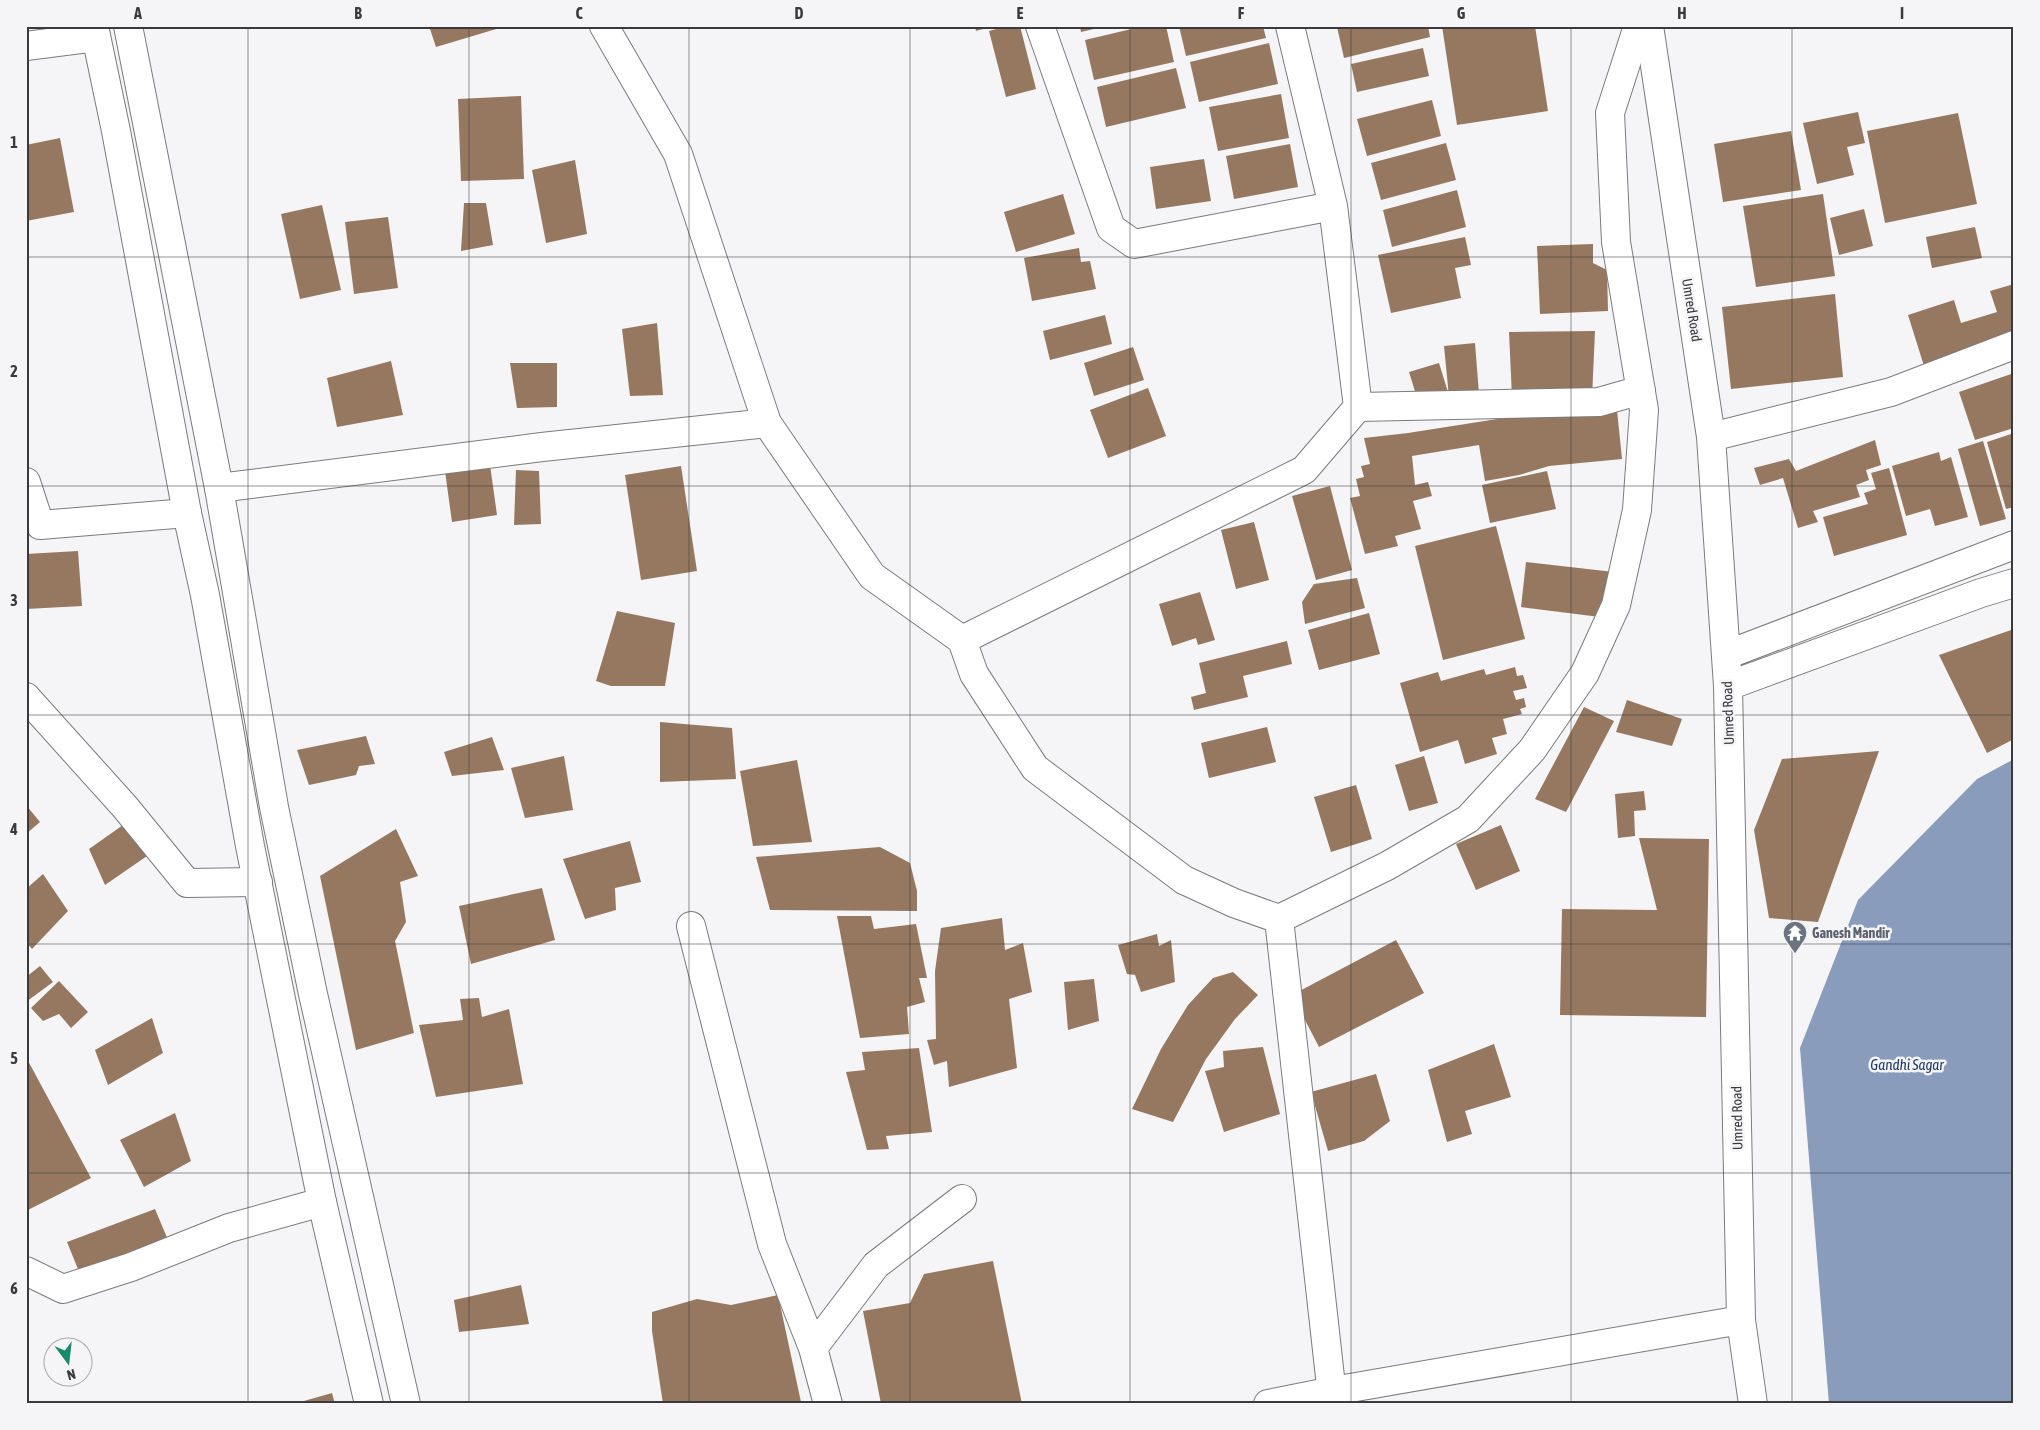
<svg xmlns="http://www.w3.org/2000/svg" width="2040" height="1430" viewBox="0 0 2040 1430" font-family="'Asap Condensed',sans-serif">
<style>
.water{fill:#899cbc}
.building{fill:#95785f}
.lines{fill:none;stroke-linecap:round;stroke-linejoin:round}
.minor-casing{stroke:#7b7b7c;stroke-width:30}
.tertiary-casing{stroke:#7b7b7c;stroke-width:30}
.secondary-casing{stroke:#7b7b7c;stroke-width:30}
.minor{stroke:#fff;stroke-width:28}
.tertiary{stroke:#fff;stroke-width:28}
.secondary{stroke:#fff;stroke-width:28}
.grid{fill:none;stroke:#3a3a3b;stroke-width:1;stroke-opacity:0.55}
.labels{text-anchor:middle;stroke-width:5;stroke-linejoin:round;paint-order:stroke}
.street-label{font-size:14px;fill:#3a3a3b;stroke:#f5f5f7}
.worship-label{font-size:14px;font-weight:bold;fill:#5b616d;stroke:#f5f5f7;text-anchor:start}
.water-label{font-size:15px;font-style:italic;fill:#1f3964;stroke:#f5f5f7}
.neatline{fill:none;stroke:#3a3a3b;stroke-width:2}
.grid-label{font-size:16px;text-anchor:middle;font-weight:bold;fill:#3a3a3b}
</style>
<rect width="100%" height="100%" fill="#f5f5f7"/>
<!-- water -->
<path class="water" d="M2014 759V1404H1829L1800 1048 1858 900 1977 779Z"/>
<!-- building -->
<path class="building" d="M429 26H503V27L436 47Z
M975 26H990V27L976 31Z
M1007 26H1020L1036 89 1006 97 989 31Z
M1080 26H1102V27L1081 32Z
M1144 26H1166L1174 62 1094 80 1085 40Z
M1179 26H1263L1266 38 1186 56Z
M1428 26 1430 37 1344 58 1337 27Z
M1442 26H1535L1548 111 1457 125Z
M1269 43 1278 84 1199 102 1190 62Z
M1423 48 1429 76 1357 92 1351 64Z
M1176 68 1186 108 1106 127 1097 87Z
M1281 94 1289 138 1218 151 1209 107Z
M521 96 524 179 461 181 458 99Z
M1432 100 1441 136 1367 156 1357 119Z
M1858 112 1865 143 1847 147 1854 175 1817 184 1803 123Z
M1958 113 1977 204 1885 223 1867 131Z
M1791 131 1801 190 1723 202 1714 144Z
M60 138 74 212 26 221V145Z
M1446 143 1456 180 1381 200 1371 163Z
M1290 144 1298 187 1234 199 1226 156Z
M1204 159 1211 201 1156 209 1150 167Z
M575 160 587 234 546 243 532 170Z
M1457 190 1466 227 1392 247 1383 210Z
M1063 194 1075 234 1016 252 1004 212Z
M1823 194 1835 276 1756 287 1743 206Z
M464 203H486L493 245 461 251Z
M322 205 341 290 300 299 281 214Z
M1864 209 1873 246 1839 255 1830 218Z
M388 217 398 288 354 294 345 222Z
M1975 227 1982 258 1932 268 1926 237Z
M1465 237 1471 265 1455 268 1461 298 1391 313 1378 255Z
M1593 244V263L1607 270 1608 311 1540 314 1537 246Z
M1079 248 1081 262 1090 261 1096 289 1032 301 1024 258Z
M2014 284V338L1924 366 1908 315 1954 300 1961 323 1997 312 1990 291Z
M1835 294 1843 377 1731 389 1722 307Z
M1105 315 1112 344 1050 360 1043 331Z
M657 323 663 395 630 396 622 329Z
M1595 331 1592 398 1512 397 1509 332Z
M1475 343 1479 394 1449 397 1444 346Z
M1133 347 1144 380 1094 396 1084 363Z
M391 361 403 415 337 427 327 378Z
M510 363H557V407L517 408Z
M1439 363 1448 392 1418 401 1409 372Z
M2014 373V428L1975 440 1959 392Z
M1148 388 1166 436 1108 458 1090 410Z
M1617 410 1622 459 1549 466 1519 475 1485 481 1479 445 1412 456 1415 485 1428 482 1432 496 1413 501 1421 529 1395 536 1398 546 1365 554 1350 498 1360 496 1356 479 1364 477 1361 466 1370 464 1364 438 1408 433 1510 417H1545Z
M2011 434 2014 444V507L2006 509 1987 442Z
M1875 440 1881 465 1866 470 1869 480 1856 485 1860 497 1813 511 1818 522 1798 528 1783 478 1760 485 1754 468 1789 459 1796 471Z
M1983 441 2006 519 1980 526 1958 449Z
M1939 452 1941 461 1951 457 1968 517 1935 526 1930 509 1906 516 1892 466Z
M490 465 497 515 452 522 445 471Z
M681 466 697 571 641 580 625 475Z
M1889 468 1907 535 1834 556 1823 517 1868 504 1864 493 1876 489 1871 473Z
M516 470 539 471 541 524 514 525Z
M1547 471 1556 509 1490 523 1482 485Z
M1330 486 1352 570 1316 580 1292 496Z
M1254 522 1269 580 1236 589 1221 530Z
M1496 526 1525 639 1443 660 1415 546Z
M78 551 82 606 26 609V554Z
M1526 562 1614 572 1608 618 1521 607Z
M1357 578 1365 608 1305 624 1302 602 1314 584Z
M1200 592 1215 640 1198 645 1196 638 1172 646 1159 604Z
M617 611 675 623 665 686H611L596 681Z
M1369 613 1380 654 1319 670 1308 630Z
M2014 629V739L1987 753 1939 655Z
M1287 641 1292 664 1243 676 1248 697 1194 710 1191 697 1206 693 1199 663Z
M1515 667 1517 676 1523 675 1527 688 1513 691 1516 700 1524 698 1526 707 1520 709 1522 714 1503 719 1507 734 1492 738 1497 754 1465 764 1458 740 1420 752 1400 683 1438 672 1441 681 1484 669 1486 675Z
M1627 700 1682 719 1672 746 1616 732Z
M1584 707 1614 721 1566 812 1535 799Z
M660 722 732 728 736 779 660 782Z
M1267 727 1276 762 1209 778 1201 743Z
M366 736 375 764 359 766 356 775 309 785 297 750Z
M492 737 504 770 452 776 444 752Z
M1879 751 1818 922 1769 918 1754 830 1782 759Z
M564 756 573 810 525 818 511 768Z
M1424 756 1438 803 1409 811 1395 765Z
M797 760 812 842 753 846 740 771Z
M1356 785 1372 839 1331 852 1314 797Z
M1644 791 1646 810 1634 811 1635 836 1618 838 1615 794Z
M26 805 40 822 26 834Z
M123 825 147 856 105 885 89 849Z
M1501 825 1520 871 1476 890 1456 844Z
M396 829 418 876 400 882 406 922 395 941 414 1033 356 1050 320 876Z
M1639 838 1709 839 1706 1017 1560 1015 1562 909 1657 910Z
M630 841 641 882 615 888 616 910 585 919 563 859Z
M880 847 910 863 917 891V911L770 910 756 857Z
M43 874 68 911 32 949 26 942V889Z
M542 888 555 940 471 964 459 906Z
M837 916H871L874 929 916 924 927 978H919L925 1002 907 1007 909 1034 860 1038Z
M1002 918 1005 950 1023 943 1032 992 1009 999 1017 1068 949 1087 947 1061 934 1065 927 1040 936 1039 935 971 941 928Z
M1157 934 1159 946 1171 940 1175 982 1141 992 1135 975 1127 974 1118 945Z
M1396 940 1424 993 1319 1047 1292 995Z
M40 966 53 982 26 1002V977Z
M1233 972 1258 995 1235 1019 1206 1059 1173 1122 1132 1109 1161 1049 1188 1005 1213 978Z
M1094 979 1099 1021 1068 1030 1064 982Z
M59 981 88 1012 71 1028 59 1014 43 1021 31 1008Z
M479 998 482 1017 509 1009 523 1084 436 1097 419 1025 463 1020 460 999Z
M152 1018 163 1053 108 1085 95 1050Z
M1494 1044 1511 1097 1465 1111 1472 1134 1447 1142 1428 1070Z
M1263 1047 1280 1114 1224 1132 1205 1071 1224 1067 1223 1051Z
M919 1048 932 1132 886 1136 889 1149 867 1150 846 1072 865 1070 862 1052Z
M26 1057 91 1178 26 1211Z
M1376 1074 1390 1121 1364 1141 1328 1151 1311 1092Z
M175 1113 191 1161 144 1187 120 1140Z
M155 1209 168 1240 80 1274 67 1242Z
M993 1261 1022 1404H881L863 1311 910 1303 924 1274Z
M521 1285 529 1324 459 1332 454 1300Z
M778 1295 801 1402 663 1404 652 1331V1312L697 1299 731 1305Z
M332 1393 335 1404H297V1403Z"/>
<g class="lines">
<defs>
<path id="minor" d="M604 26 678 154 767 423 872 576 962 640 974 674 1035 768 1184 880 1234 903 1279 919 1387 866 1468 819 1532 750 1585 673 1616 605 1637 510 1644 410 1616 242 1610 113 1638 26
M1040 26 1111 228 1134 244 1333 206
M26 46 96 37
M1358 407 1599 402 1641 390
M26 482 40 525 187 513
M219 488 542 447 767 423
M962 640 1304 470 1358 407 1333 206 1290 26
M26 697 125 807 187 883 258 882
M1279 919 1333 1404
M691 926 772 1244 813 1348 828 1404
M26 1271 63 1289 131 1267 229 1228 322 1202
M813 1348 876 1265 962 1199"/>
<path id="tertiary" d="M1649 26 1711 437 1728 686 1741 1320 1753 1404
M1711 437 1891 392 2014 345
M1726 655 2014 545
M1728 686 1981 593 2014 583
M1268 1404 1333 1391 1741 1320"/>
<path id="secondary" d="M94 26 116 131 187 513 205 595 250 846 322 1202 369 1404
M128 26 219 488 274 807 313 994 406 1404"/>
</defs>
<!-- minor casing -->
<use href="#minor" class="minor-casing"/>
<!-- tertiary casing -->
<use href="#tertiary" class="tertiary-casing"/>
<!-- secondary casing -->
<use href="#secondary" class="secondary-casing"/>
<!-- minor -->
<use href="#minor" class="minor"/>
<!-- tertiary -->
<use href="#tertiary" class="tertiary"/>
<!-- secondary -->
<use href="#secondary" class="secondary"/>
</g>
<!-- grid -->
<path class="grid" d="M248 26V1404M469 26V1404M689 26V1404M910 26V1404M1130 26V1404M1351 26V1404M1571 26V1404M1792 26V1404M26 257H2014M26 486H2014M26 715H2014M26 944H2014M26 1173H2014"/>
<!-- icons -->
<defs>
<symbol id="temple-pin" viewBox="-11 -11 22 30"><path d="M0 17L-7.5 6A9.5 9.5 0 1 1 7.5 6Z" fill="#6b7280" stroke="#f5f5f7"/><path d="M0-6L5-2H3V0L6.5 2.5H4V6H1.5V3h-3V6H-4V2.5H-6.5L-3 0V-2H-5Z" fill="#fff"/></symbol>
</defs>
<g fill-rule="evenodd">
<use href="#temple-pin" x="1781" y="919" width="28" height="38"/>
</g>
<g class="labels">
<!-- street labels -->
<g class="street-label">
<text transform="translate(1692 310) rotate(81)" y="5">Umred Road</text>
<text transform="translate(1728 713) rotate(-92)" y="5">Umred Road</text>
<text transform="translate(1737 1118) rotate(-91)" y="5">Umred Road</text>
</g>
<!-- worship labels -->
<g class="worship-label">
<text x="1812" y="938">Ganesh Mandir</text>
</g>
<!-- water labels -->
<g class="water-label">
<text x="1907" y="1070">Gandhi Sagar</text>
</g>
</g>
<!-- border -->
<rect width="2040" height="1430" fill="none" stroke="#f5f5f7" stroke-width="55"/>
<!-- north arrow -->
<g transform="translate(68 1362) rotate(165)"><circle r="24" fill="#f5f5f7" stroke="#aaaaac"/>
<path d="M0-4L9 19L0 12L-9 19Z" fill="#198b6b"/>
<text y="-8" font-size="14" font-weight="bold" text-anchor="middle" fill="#3a3a3b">N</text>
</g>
<rect x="28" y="28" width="1984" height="1374" class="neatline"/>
<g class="grid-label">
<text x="138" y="19">A</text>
<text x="358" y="19">B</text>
<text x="579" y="19">C</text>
<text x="799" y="19">D</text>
<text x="1020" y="19">E</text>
<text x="1241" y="19">F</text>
<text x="1461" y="19">G</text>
<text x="1682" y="19">H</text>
<text x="1902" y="19">I</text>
<text x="14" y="148">1</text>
<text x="14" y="377">2</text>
<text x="14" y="606">3</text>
<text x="14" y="835">4</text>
<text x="14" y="1064">5</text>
<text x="14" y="1294">6</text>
</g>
</svg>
